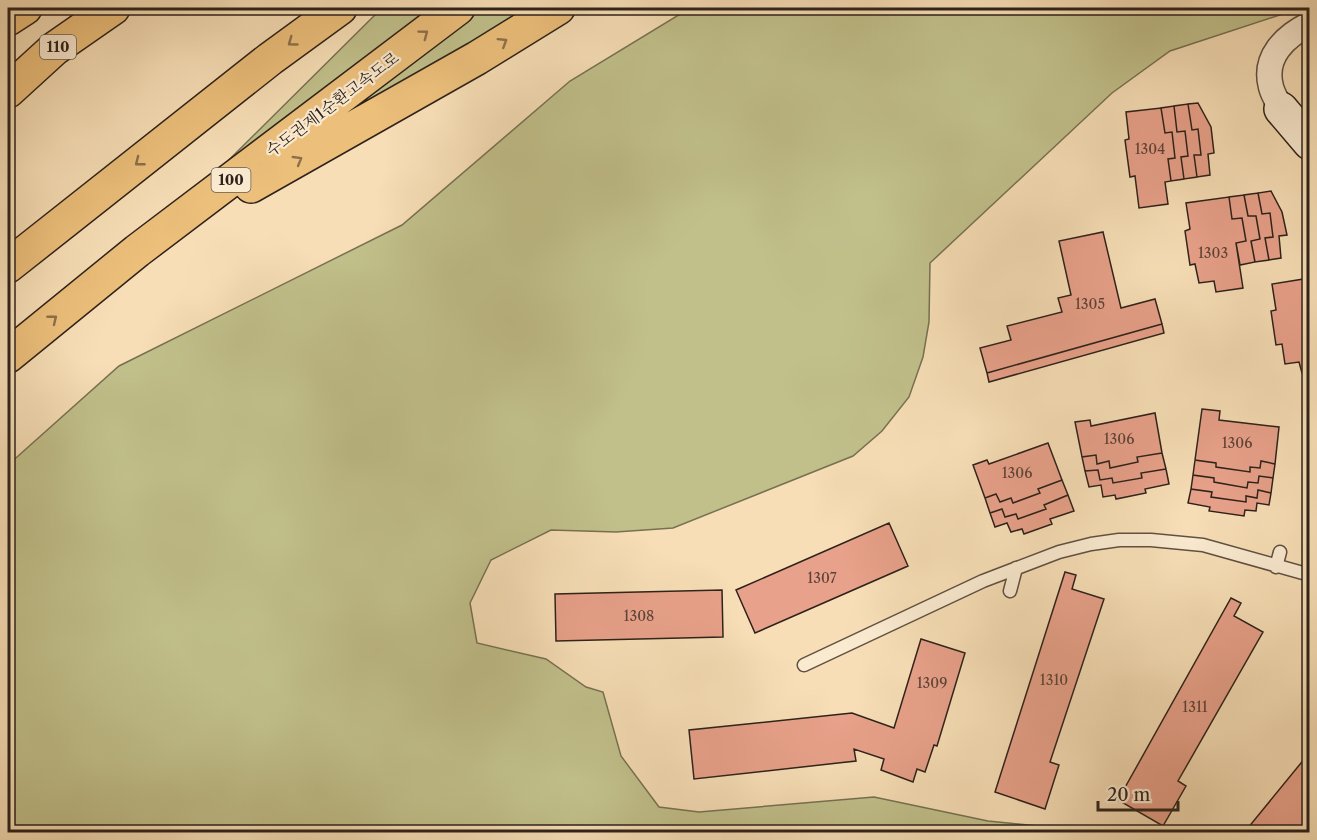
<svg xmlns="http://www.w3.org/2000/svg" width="1317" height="840" viewBox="0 0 1317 840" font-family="'Libre Caslon Text','Noto Serif KR',serif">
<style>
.green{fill:#c1c08b;stroke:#777153;stroke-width:1.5}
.building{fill:#e8a18a;stroke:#2d221b;stroke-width:1.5}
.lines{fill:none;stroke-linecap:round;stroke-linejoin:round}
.lane-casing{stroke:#605142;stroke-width:15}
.street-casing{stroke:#605142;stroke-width:27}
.secondary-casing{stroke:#2d221b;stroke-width:36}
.highway-casing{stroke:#2d221b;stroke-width:36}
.lane{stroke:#faead0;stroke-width:12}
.street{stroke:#faead0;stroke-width:24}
.secondary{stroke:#faead0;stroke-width:33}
.highway{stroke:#ecbf7b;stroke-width:33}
.oneway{stroke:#8c704b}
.labels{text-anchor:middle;stroke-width:4.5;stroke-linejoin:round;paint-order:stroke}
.number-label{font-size:14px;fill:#5c4237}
.shield{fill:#faead0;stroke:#6a5e51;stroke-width:1.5}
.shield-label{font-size:15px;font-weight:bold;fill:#2d221b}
.street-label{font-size:16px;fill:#2d221b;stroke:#faead0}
</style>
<rect width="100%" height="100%" fill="#f7deb6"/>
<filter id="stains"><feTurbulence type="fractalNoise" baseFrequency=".00333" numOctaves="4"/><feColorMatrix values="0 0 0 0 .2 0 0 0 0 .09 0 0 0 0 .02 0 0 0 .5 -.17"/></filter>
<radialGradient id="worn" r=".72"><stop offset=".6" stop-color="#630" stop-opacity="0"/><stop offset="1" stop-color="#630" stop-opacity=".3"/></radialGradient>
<!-- green -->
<path class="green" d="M382 8H558L137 251Z
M690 8H1301L1170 51 1112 93 930 263 929 322 923 357 909 397 882 431 853 456 673 528 616 532 551 530 491 560 470 603 477 643 546 659 586 687 603 692 621 756 659 807 699 812 874 797 988 821 1095 832H8V465L119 366 402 225 570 81Z"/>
<!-- building -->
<path class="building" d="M1198 103 1211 127 1214 153 1208 154 1210 175 1197 177 1194 155H1201L1198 129 1192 130 1188 104Z
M1188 104 1192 130 1198 129 1201 155H1194L1197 177 1184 179 1181 157 1188 156 1185 131 1177 132 1174 106Z
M1174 106 1177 132 1185 131 1188 156 1181 157 1184 179 1171 181 1168 159 1175 158 1172 132 1165 133 1161 108Z
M1161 108 1165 133 1172 132 1175 158 1168 159 1171 181 1165 182 1168 204 1139 208 1135 176 1130 177 1125 140 1129 139 1126 112Z
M1271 191 1282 212 1287 235 1279 236 1281 258 1269 260 1265 238 1273 237 1270 213 1262 214 1258 193Z
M1258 193 1262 214 1270 213 1273 237 1265 238 1269 260 1255 262 1251 241 1260 239 1256 216H1248L1244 195Z
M1244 195 1248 216H1256L1260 239 1251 241 1255 262 1240 265 1236 243 1246 241 1242 218 1232 219 1229 197Z
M1229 197 1232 219 1242 218 1246 241 1236 243 1243 288 1216 292 1214 281 1199 283 1195 264 1190 265 1185 231 1190 229 1186 203Z
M1103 232 1121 308 1155 299 1162 324 987 373 980 348 1011 340 1007 326 1062 312 1058 298 1071 295 1059 241Z
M1310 278V372L1302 373 1299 362 1285 364 1282 344 1276 345 1271 311 1276 310 1272 284Z
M1162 324 1164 333 989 382 987 373Z
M1202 409 1220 411 1219 420 1279 427 1275 464 1261 461 1260 468 1250 467V472L1216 467V463L1195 460Z
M1155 413 1162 453 1137 457 1138 462 1110 468 1109 461 1097 464 1096 455 1082 457 1075 422 1090 420 1091 426Z
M1048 443 1062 480 1038 489 1040 493 1013 503 1011 498 1000 502 996 494 985 498 973 465 987 460 989 464Z
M1162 453 1166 469 1141 473 1142 478 1113 483 1112 478 1100 480 1098 470 1085 471 1082 457 1096 455 1097 464 1109 461 1110 468 1138 462 1137 457Z
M1195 460 1216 463V467L1250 472V467L1260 468 1261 461 1275 464 1273 478 1259 476 1258 483 1248 482 1247 488 1214 482V478L1193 475Z
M1166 469 1169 484 1145 489 1146 493 1116 499 1115 495 1103 497 1101 485 1089 487 1085 471 1098 470 1100 480 1112 478 1113 483 1142 478 1141 473Z
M1193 475 1214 478V482L1247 488 1248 482 1258 483 1259 476 1273 478 1271 493 1258 490 1257 498 1246 496V502L1211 497 1212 492 1191 489Z
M1062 480 1068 495 1044 505 1046 509 1018 519 1016 514 1005 517 1002 509 990 513 985 498 996 494 1000 502 1011 498 1013 503 1040 493 1038 489Z
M1191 489 1212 492 1211 497 1246 502V496L1257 498 1258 490 1271 493 1269 505 1257 503 1256 511 1245 510 1244 516 1209 511 1210 507 1188 503Z
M1068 495 1074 511 1050 519 1052 524 1024 534 1022 529 1011 532 1007 523 995 527 990 513 1002 509 1005 517 1016 514 1018 519 1046 509 1044 505Z
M889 523 908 566 755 633 736 590Z
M1065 572 1076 575 1072 589 1104 599 1050 762 1059 765 1045 809 995 792Z
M722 590 723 637 556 641 555 594Z
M1231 598 1241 603 1234 616 1263 632 1178 781 1186 786 1163 826 1118 800Z
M921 639 965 653 937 746 934 745 925 772 917 769 913 782 881 770 884 759 854 749 856 761 694 779 689 730 852 713 894 728Z
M1310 752V827L1305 832H1251L1247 829Z"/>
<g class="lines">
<defs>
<path id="lane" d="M1276 567 1280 552
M1010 591 1016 568
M804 665 983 581 1059 552 1091 544 1119 540H1151L1203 545 1310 575"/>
<path id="street" d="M1281 109C1278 102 1273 95 1271 87 1263 57 1285 36 1310 24"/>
<path id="secondary" d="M1281 109 1310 143"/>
<path id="highway" d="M8 19 25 8
M8 91 54 49 113 8
M251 186 477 58 558 8
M8 266 270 59 340 8
M8 356 137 251 458 8"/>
</defs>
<!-- lane casing -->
<use href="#lane" class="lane-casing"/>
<!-- street casing -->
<use href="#street" class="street-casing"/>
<!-- secondary casing -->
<use href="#secondary" class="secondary-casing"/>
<!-- highway casing -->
<use href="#highway" class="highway-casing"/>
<!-- lane -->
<use href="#lane" class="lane"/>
<!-- street -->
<use href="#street" class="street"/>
<!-- secondary -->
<use href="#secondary" class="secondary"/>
<!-- highway -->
<use href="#highway" class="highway"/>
</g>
<!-- one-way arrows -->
<defs><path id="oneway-chevron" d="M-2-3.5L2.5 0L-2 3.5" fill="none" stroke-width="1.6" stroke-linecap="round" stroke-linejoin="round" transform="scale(1.5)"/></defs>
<g class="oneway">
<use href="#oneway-chevron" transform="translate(424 34) rotate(-37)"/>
<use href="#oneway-chevron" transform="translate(292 42) rotate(144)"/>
<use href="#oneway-chevron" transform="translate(503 42) rotate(-32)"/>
<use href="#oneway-chevron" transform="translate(298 160) rotate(-30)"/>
<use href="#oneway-chevron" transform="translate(139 162) rotate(142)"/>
<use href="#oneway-chevron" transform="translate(53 319) rotate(-39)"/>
</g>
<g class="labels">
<!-- number labels -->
<g class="number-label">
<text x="1150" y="154">1304</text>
<text x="1213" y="258">1303</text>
<text x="1090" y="309">1305</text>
<text x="1119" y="444">1306</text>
<text x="1237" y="448">1306</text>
<text x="1017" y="478">1306</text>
<text x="822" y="583">1307</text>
<text x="639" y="621">1308</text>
<text x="1054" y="685">1310</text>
<text x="932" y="688">1309</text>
<text x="1195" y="712">1311</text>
</g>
<!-- shield labels -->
<g class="shield">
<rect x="40" y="35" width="36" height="24" rx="4.5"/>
<rect x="211.5" y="168" width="39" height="24" rx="4.5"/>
</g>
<g class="shield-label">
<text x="58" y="52">110</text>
<text x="231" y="185">100</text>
</g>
<!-- street labels -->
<g class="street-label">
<text transform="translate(332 104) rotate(-37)" y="6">수도권제1순환고속도로</text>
</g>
</g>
<!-- margin -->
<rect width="1317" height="840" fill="none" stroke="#f7deb6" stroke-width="30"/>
<rect x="9" y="9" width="1299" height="822" fill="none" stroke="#2d221b" stroke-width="3"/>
<rect x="15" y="15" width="1287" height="810" fill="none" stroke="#2d221b" stroke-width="1.5"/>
<!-- scale -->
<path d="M1098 801v9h80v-9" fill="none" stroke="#2d221b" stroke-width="3"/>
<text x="1107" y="801" font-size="18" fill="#2d221b" stroke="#faead0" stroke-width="4.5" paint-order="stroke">20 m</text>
<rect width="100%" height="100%" filter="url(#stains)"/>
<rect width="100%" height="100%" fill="url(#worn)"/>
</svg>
